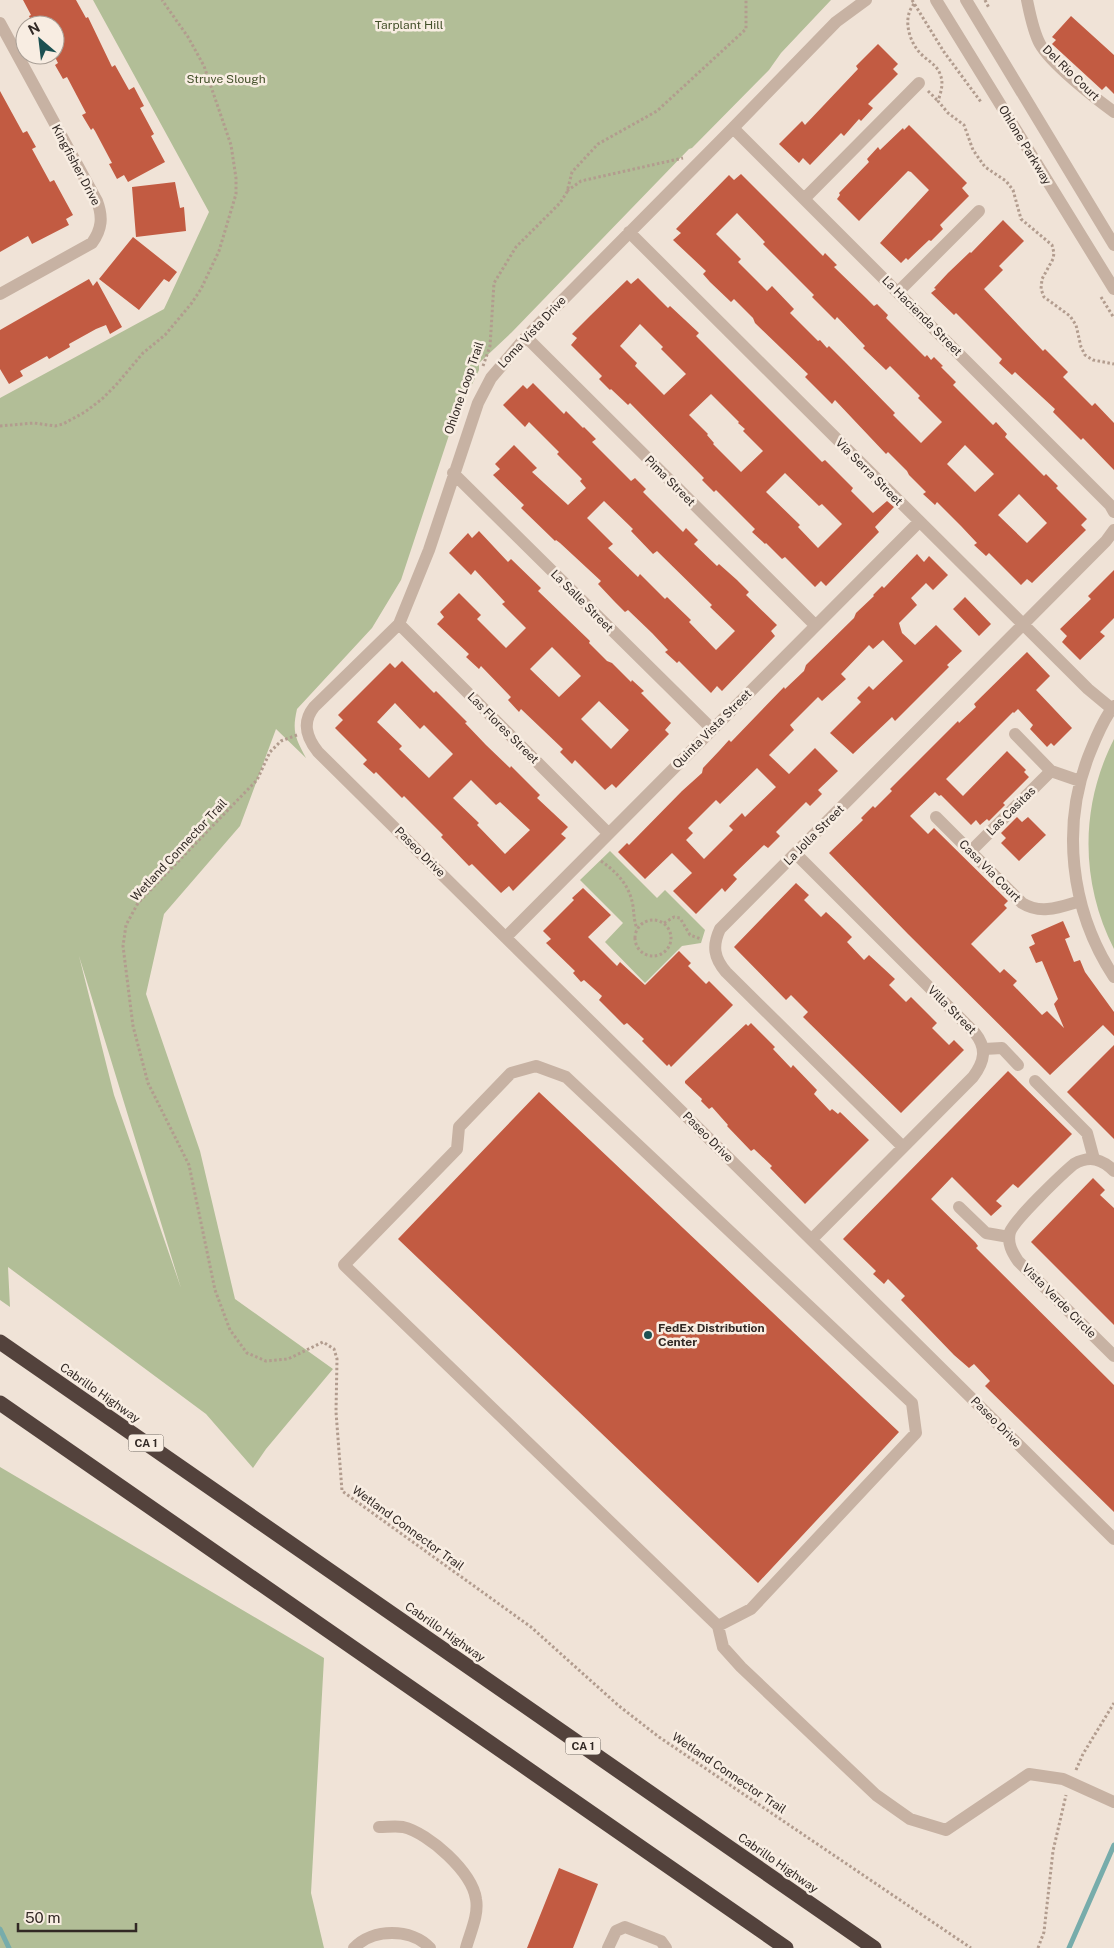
<svg xmlns="http://www.w3.org/2000/svg" width="1114" height="1948" viewBox="0 0 1114 1948" font-family="'Public Sans',sans-serif">
<style>
.green{fill:#b2be97;fill-rule:evenodd}
.lines{fill:none;stroke-linecap:round;stroke-linejoin:round}
.stream{stroke:#77acab;stroke-width:5}
.building{fill:#c25b42;fill-rule:evenodd}
.path{stroke:#b29c8e;stroke-width:3;stroke-dasharray:2.5 2.5;stroke-linecap:butt}
.minor{stroke:#c7b2a3;stroke-width:12}
.highway{stroke:#53423c;stroke-width:15}
.poi-dot{fill:#1c5152;stroke:#f8ede2;stroke-width:2}
.labels{text-anchor:middle;stroke-width:5;stroke-linejoin:round;paint-order:stroke}
.shield{fill:#f8ede2;stroke:#6d645e;stroke-width:1}
.shield-label{font-size:11px;font-weight:bold;fill:#322925}
.park-label{font-size:12px;fill:#43502a;stroke:#f8ede2}
.street-label{font-size:12px;fill:#322925;stroke:#f8ede2}
.poi-label{font-size:12px;font-weight:bold;fill:#322925;stroke:#f8ede2;text-anchor:start}
</style>
<rect width="100%" height="100%" fill="#f0e3d7"/>
<!-- green -->
<path class="green" d="M93 0H831L781 53 769 70 692 148 689 149 512 332 479 363V370L453 423 401 580 372 628 297 709C292 731 295 738 306 758L276 729 240 826 164 914 146 994 200 1151 235 1299 333 1369 266 1449 253 1468 206 1414 8 1267 10 1307 0 1300V398L164 309 209 212ZM79 956 181 1288 114 1095Z
M1114 739V949C1080 882 1080 806 1114 739Z
M610 851 657 898 665 890 705 930 701 943 682 946 645 983 605 942 623 923 580 880Z
M0 1467 324 1658 311 1893 324 1948H0Z"/>
<g class="lines">
<!-- stream -->
<path class="stream" d="M0 1929 9 1948
M1069 1948 1114 1845"/>
</g>
<!-- building -->
<path class="building" d="M23 0H76L86 18 88 17 112 67 115 65 129 90 134 87 144 106 140 108 154 134 151 136 165 162 128 182 124 175 117 179 109 164 112 163 95 131 93 128 91 130 82 115 86 113 67 77 63 79 55 65 58 63 55 57V25H33L29 16 31 15Z
M1071 16 1114 55V94L1106 86 1102 90 1052 44 1056 40 1052 37Z
M878 44 898 64 893 69 898 74 868 104 873 108 861 121 859 119 844 136 841 133 810 165 803 158 799 163 779 144 802 121 805 125 858 69 856 66Z
M0 91 23 133 27 131 36 147 32 149 50 182 54 180 73 215 66 219 69 225 32 244 28 236 0 252Z
M909 125 967 183 962 188 969 196 940 225 943 229 931 241 929 240 908 260 906 258 901 263 880 243 929 190 911 172 908 171 859 221 837 199 840 195 839 193 869 162 867 159 878 147 880 150 903 128 904 130Z
M741 174 823 256 825 253 837 265 834 267 867 299 874 306 877 304 888 315 886 318 925 357 927 355 931 360 934 357 943 366 941 367 956 382 953 385 993 425 996 422 1007 434 1005 437 1044 476 1046 474 1058 486 1056 488 1087 519 1081 525 1086 530 1032 583 1027 579 1021 585 989 553 986 556 974 545 977 543 961 526 937 502 935 505 923 494 926 492 909 475 907 471 888 452 886 454 835 400 832 404 805 377 808 374 755 323 753 318 734 299 731 302 710 282 703 274 706 271 673 240 681 233 676 229 729 175 734 180ZM737 213 765 242 763 244 814 295 812 297 835 320 837 317 865 346 863 348 886 370 890 366 920 396 918 398 942 422 921 443 893 415 895 413 844 361 829 346 827 348 820 340 818 341 790 313 794 309 772 286 767 291 738 262 741 259 716 234ZM965 445 994 474 975 492 947 464ZM1019 494 1047 523 1027 543 998 515Z
M175 182 180 208 184 207 186 231 136 237 132 187Z
M1003 220 1024 241 999 266 1003 270 984 289 1043 351 1045 349 1068 372 1063 377 1092 406 1095 403 1114 423V470L1083 438 1081 440 1053 412 1055 409 1015 372 1012 375 999 363 1002 359 956 313 954 315 931 293 936 289 934 288 948 273 970 252 971 253Z
M133 237 177 272 169 282 164 279 139 310 99 279Z
M638 278 668 308 670 306 699 333 696 336 822 462 825 460 853 488 851 491 873 513 887 501 894 507 875 527 879 532 826 586 821 581 815 587 785 557 782 559 766 543 765 544 752 532 755 529 716 490 714 492 702 480 704 478 630 403 628 405 611 389 610 390 599 379 602 376 571 345 577 338 572 334 591 315 627 280 631 284ZM640 324 663 347 661 349 686 374 664 395 635 366 637 363 620 346ZM711 394 739 422 738 423 745 429 743 431 763 451 741 472 713 444 714 443 707 435 708 434 689 415ZM785 473 819 506 822 504 842 524 818 548 798 527 800 525 766 492Z
M89 279 93 286 97 281 122 327 110 334 106 325 96 329 69 344 70 347 49 359 47 356 20 371 23 376 9 384 0 369V330Z
M533 383 564 414 566 411 583 428 584 427 596 439 592 442 631 481 635 478 646 489 643 492 683 532 686 528 698 540 694 544 717 566 719 564 737 580 749 592 746 595 777 625 771 631 775 636 722 691 717 686 711 693 679 661 677 663 665 652 668 650 652 633 628 610 625 612 614 601 598 584 601 581 560 543 556 540 555 541 521 508 524 505 493 475 500 469 495 464 514 445 537 468 532 472 568 505 586 488 580 481 582 479 557 454 559 452 529 422 525 427 503 405 523 385 527 389ZM604 501 633 529 631 531 653 554 657 551 712 605 710 607 735 631 716 650 689 622 691 620 667 597 665 599 640 574 638 577 608 548 613 544 587 518Z
M479 531 508 562 511 559 541 588 538 591 590 641 589 643 607 661 612 663 631 682 632 680 644 691 641 693 671 723 665 730 669 734 616 788 612 784 605 790 575 760 572 764 560 752 563 749 521 709 519 712 508 700 511 697 481 666 479 669 466 657 469 654 437 624 444 617 440 612 459 593 481 615 477 619 506 648 526 628 502 604 505 602 475 570 471 575 449 553 468 533 472 538ZM552 647 581 676 559 697 530 669ZM599 701 629 730 611 749 581 719Z
M917 554 924 562 929 556 948 575 933 590 926 583 911 598 917 605 899 623 902 633 915 645 936 625 962 651 947 665 949 667 895 721 892 717 853 754 830 733 861 702 857 698 869 686 873 690 903 661 883 640 873 649 869 645 841 674 846 679 822 701 818 697 790 725 794 730 769 755 789 774 815 748 838 771 818 790 822 794 810 806 806 802 776 832 780 836 768 848 764 845 733 875 737 879 725 892 722 888 696 914 673 891 692 873 672 853 645 879 618 852 627 843 629 845 682 791 702 773 703 768 720 750 729 740 731 742 784 687 785 689 804 671 806 665 854 618 856 613 874 596 873 595 882 586 884 588ZM757 768 776 787 745 817 742 813 729 826 733 830 704 859 686 840 693 833 688 828 716 800 720 804Z
M1114 570V618L1100 632 1105 636 1080 660 1062 642 1067 636 1060 629 1091 599 1088 596Z
M965 597 991 624 979 636 953 609Z
M1027 652 1050 676 1036 690 1072 728 1054 746 1051 743 1047 747 1030 729 1033 725 1018 709 1014 713 1013 712 946 779 963 796 1007 751 1026 770 1024 772 1029 777 1003 803 1005 805 989 821 987 819 980 825 976 820 971 825 941 795 939 796 935 792 910 816 928 834 934 828 1008 901 1004 905 1007 908 971 944 1000 973 1004 969 1017 981 1013 985 1042 1015 1047 1011 1064 1028 1054 1004 1058 999 1042 961 1036 963 1029 947 1035 944 1031 935 1063 921 1070 937 1065 939 1074 962 1080 960 1085 972 1114 1012V1036L1103 1025 1050 1075 908 934 829 853 863 820 861 818 873 806 875 808 892 791 890 789 958 721 959 723 976 707 974 704Z
M402 661 434 693 436 691 467 722 465 723 486 745 510 768 511 766 540 795 537 798 568 827 561 834 566 838 513 891 509 886 501 893 472 864 469 866 441 837 443 835 404 796 402 798 376 772 374 774 363 764 367 760 335 728 343 720 338 715 390 663 395 668ZM395 703 420 729 424 725 453 754 429 778 399 749 402 746 377 722ZM471 780 496 805 500 802 530 830 505 854 477 825 479 823 453 798Z
M1017 817 1022 822 1028 817 1046 835 1019 861 1001 843 1006 838 1001 833Z
M796 883 809 895 804 900 821 917 826 912 840 925 852 937 847 942 864 960 869 955 895 979 889 985 906 1002 911 997 937 1023 932 1028 949 1045 954 1040 964 1050 901 1113 803 1017 808 1012 791 995 786 1000 734 947Z
M583 888 611 915 588 937 617 966 620 962 645 985 679 951 691 963 688 966 706 984 709 981 733 1005 671 1067 669 1064 667 1066 642 1041 644 1039 627 1023 624 1025 599 1000 602 996 584 980 581 982 573 973 575 971 546 943 551 939 543 931 574 900 572 898Z
M751 1023 775 1047 773 1049 791 1068 793 1065 817 1090 814 1094 830 1111 832 1109 838 1114 840 1112 869 1140 805 1204 770 1168 772 1166 754 1149 751 1151 727 1126 728 1125 712 1107 709 1109 701 1101 702 1099 685 1083V1081L746 1024 748 1026Z
M1114 1045V1139L1067 1092Z
M1008 1071 1072 1134 1018 1188 1013 1184 996 1201 1002 1206 991 1216 952 1177 931 1199 975 1242 978 1246 976 1248 1114 1385V1512L985 1386 990 1381 974 1364 969 1368 954 1355 901 1300 905 1296 888 1279 884 1284 873 1274 876 1271 843 1239Z
M539 1092 899 1432 758 1583 398 1239Z
M1093 1178 1105 1190 1100 1195 1114 1208V1325L1031 1242Z
M559 1868 598 1884 573 1948H527Z"/>
<g class="lines">
<!-- path -->
<path class="path" d="M912 0 944 52 981 102
M985 0 989 8
M914 4C902 18 909 42 921 54 928 61 937 65 940 74 944 83 941 92 938 101L948 113 964 125 973 150 985 167 1006 181 1013 190 1021 219 1052 245 1054 253 1053 259 1042 279 1041 289 1044 297 1070 316 1076 325 1081 347 1085 355 1093 360 1114 364
M928 91 938 101
M567 191 581 181 683 158
M1101 297 1114 318
M483 366 490 346 494 283 516 247 560 203 567 192 572 172 598 144 657 111 746 29V0
M0 426 34 423 55 426 63 424 85 412 102 399 116 385 143 353 165 335 191 304 201 289 219 251 236 194V178L231 145 204 66 188 37 162 0
M297 735 281 741 270 752 257 780 138 903 126 925 123 946 133 1026 148 1083 189 1165 215 1290 230 1330 247 1353 266 1361 288 1359 323 1342 334 1349 337 1359 336 1412 342 1491 531 1627 619 1706 659 1737 971 1948
M601 861C617 872 630 886 633 906 634 914 634 921 637 929
M635 938a18 18 0 1 1 36 0a18 18 0 1 1-36 0Z
M664 923 674 917 680 918 690 935 701 939
M1076 1770 1083 1754 1114 1703
M1038 1948 1044 1932 1053 1851 1066 1795"/>
<!-- minor -->
<path class="minor" d="M866 0 836 22 733 128 526 337 491 378 478 403 429 550 399 624 314 707C302 722 306 737 318 752L1114 1539
M936 0 1114 289
M966 0 1114 245
M1027 0C1030 14 1033 31 1040 44 1051 64 1095 98 1114 112
M0 23 97 201C103 217 102 229 92 243L0 294
M733 128 1110 505 1114 512
M804 199 919 83
M629 232 1088 689 1112 709
M898 292 979 211
M526 337 815 625
M453 473 712 729
M399 624 608 833
M1114 706C1104 718 1097 735 1091 750 1060 824 1070 910 1114 977
M1015 734 1051 771 1080 781
M936 817 1022 903C1041 915 1060 907 1080 901
M971 851 1051 771
M796 854 975 1033C987 1048 985 1061 973 1077L812 1239
M506 937 919 522
M984 1049 1002 1048 1018 1065
M1035 1081 1087 1133 1094 1159
M903 1147 726 972C714 958 712 946 720 929L1106 541 1114 530
M1114 1171C1102 1159 1090 1155 1074 1164 1062 1174 1014 1220 1010 1232 1007 1243 1012 1252 1018 1261L1114 1356
M959 1207 986 1233 1009 1237
M718 1626 751 1609 916 1433 912 1403 566 1077 536 1066 511 1073 459 1127 457 1149 344 1265 718 1626 723 1647 741 1667 876 1795 910 1819 946 1830 1029 1774 1063 1779 1114 1802
M379 1827C387 1827 396 1826 403 1827 429 1833 472 1872 476 1899 479 1915 470 1933 466 1948
M354 1948C372 1928 412 1928 430 1948
M608 1948 616 1931 625 1927 661 1941 666 1948"/>
<!-- highway -->
<path class="highway" d="M0 1342 874 1948
M0 1403 786 1948"/>
</g>
<!-- markers -->
<circle class="poi-dot" cx="648" cy="1335" r="5"/>
<g class="labels">
<!-- shield labels -->
<g class="shield">
<rect x="128.5" y="1434.5" width="35" height="17" rx="4"/>
<rect x="565.5" y="1737.5" width="35" height="17" rx="4"/>
</g>
<g class="shield-label">
<text x="146" y="1447">CA 1</text>
<text x="583" y="1750">CA 1</text>
</g>
<!-- park labels -->
<g class="park-label">
<text x="409" y="29">Tarplant Hill</text>
<text x="226" y="83">Struve Slough</text>
</g>
<!-- street labels -->
<g class="street-label">
<text transform="translate(1071 73) rotate(44)" y="4">Del Rio Court</text>
<text transform="translate(1025 145) rotate(59)" y="4">Ohlone Parkway</text>
<text transform="translate(76 165) rotate(62)" y="4">Kingfisher Drive</text>
<text transform="translate(922 316) rotate(45)" y="4">La Hacienda Street</text>
<text transform="translate(532 332) rotate(-47)" y="4">Loma Vista Drive</text>
<text transform="translate(464 388) rotate(-71)" y="4">Ohlone Loop Trail</text>
<text transform="translate(869 472) rotate(45)" y="4">Via Serra Street</text>
<text transform="translate(670 481) rotate(45)" y="4">Pima Street</text>
<text transform="translate(582 601) rotate(45)" y="4">La Salle Street</text>
<text transform="translate(503 728) rotate(45)" y="4">Las Flores Street</text>
<text transform="translate(712 729) rotate(-45)" y="4">Quinta Vista Street</text>
<text transform="translate(1011 811) rotate(-45)" y="4">Las Casitas</text>
<text transform="translate(814 835) rotate(-45)" y="4">La Jolla Street</text>
<text transform="translate(179 850) rotate(-47)" y="4">Wetland Connector Trail</text>
<text transform="translate(420 852) rotate(45)" y="4">Paseo Drive</text>
<text transform="translate(990 871) rotate(45)" y="4">Casa Via Court</text>
<text transform="translate(952 1010) rotate(45)" y="4">Villa Street</text>
<text transform="translate(708 1137) rotate(45)" y="4">Paseo Drive</text>
<text transform="translate(1059 1301) rotate(45)" y="4">Vista Verde Circle</text>
<text transform="translate(100 1393) rotate(35)" y="4">Cabrillo Highway</text>
<text transform="translate(996 1422) rotate(45)" y="4">Paseo Drive</text>
<text transform="translate(408 1528) rotate(36)" y="4">Wetland Connector Trail</text>
<text transform="translate(445 1632) rotate(35)" y="4">Cabrillo Highway</text>
<text transform="translate(729 1773) rotate(34)" y="4">Wetland Connector Trail</text>
<text transform="translate(778 1863) rotate(35)" y="4">Cabrillo Highway</text>
</g>
<!-- poi labels -->
<g class="poi-label">
<text x="658" y="1332">FedEx Distribution<tspan x="658" dy="14">Center</tspan></text>
</g>
</g>
<!-- north arrow -->
<g transform="translate(40 40) rotate(332)"><circle r="24" fill="#f8ede2" stroke="#a99f96"/>
<path d="M0-4L9 19L0 12L-9 19Z" fill="#1c5152"/>
<text y="-8" font-size="14" font-weight="bold" text-anchor="middle" fill="#322925">N</text>
</g>
<!-- scale -->
<path d="M18 1923v8h118v-8" fill="none" stroke="#322925" stroke-width="2.5"/>
<text x="25" y="1923" font-size="15" fill="#322925" stroke="#f8ede2" stroke-width="4" paint-order="stroke">50 m</text>
</svg>
